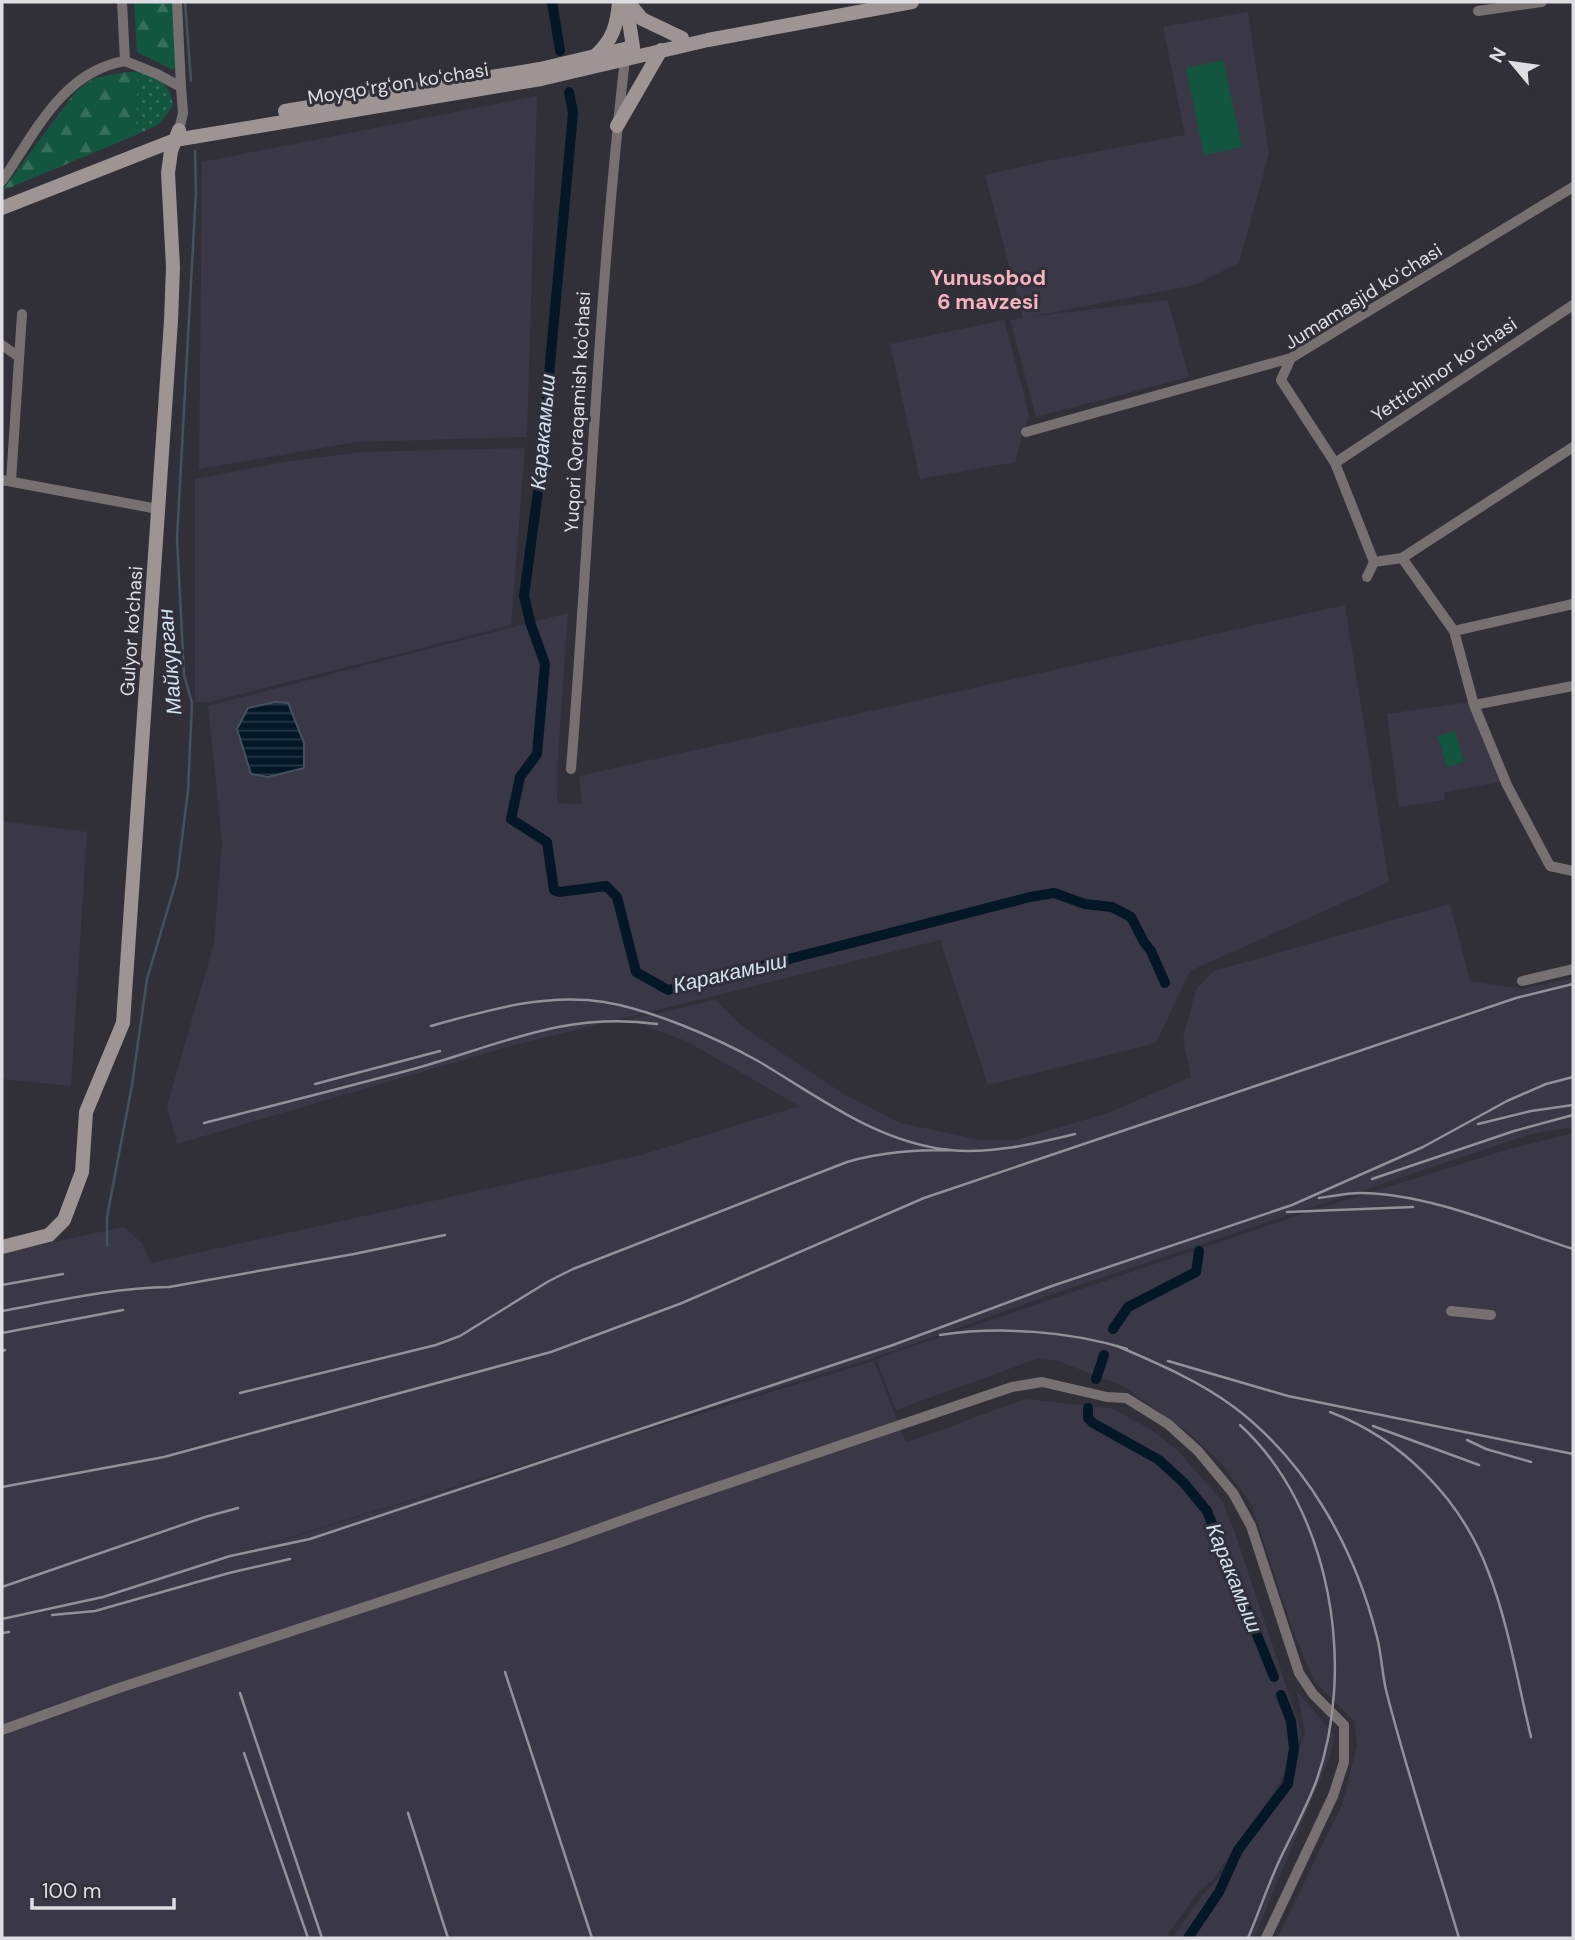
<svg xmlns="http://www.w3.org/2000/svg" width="1575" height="1940" viewBox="0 0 1575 1940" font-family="'DM Sans',sans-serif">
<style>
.built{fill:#3a3746}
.grass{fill:url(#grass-dots)}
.forest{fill:url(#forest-firs)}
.park{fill:#13563f}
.water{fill:url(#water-rules);stroke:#44525f;stroke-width:2}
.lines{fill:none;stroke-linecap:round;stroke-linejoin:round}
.stream{stroke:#44525f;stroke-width:2.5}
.canal{stroke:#031727;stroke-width:10}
.street{stroke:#767170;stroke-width:10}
.secondary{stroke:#9d9493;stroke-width:14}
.rail{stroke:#929198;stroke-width:2.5}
.labels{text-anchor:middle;stroke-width:6;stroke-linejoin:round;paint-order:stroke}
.street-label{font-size:19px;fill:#dddde2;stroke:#313039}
.neighbourhood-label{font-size:21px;font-weight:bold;fill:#f6b2bd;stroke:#313039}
.water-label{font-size:21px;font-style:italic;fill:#d1e2f1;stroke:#313039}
</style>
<defs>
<pattern id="grass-dots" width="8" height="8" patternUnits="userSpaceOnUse" patternTransform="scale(1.75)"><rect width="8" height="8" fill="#13563f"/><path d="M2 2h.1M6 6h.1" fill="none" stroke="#356e5a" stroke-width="1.8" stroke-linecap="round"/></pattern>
<pattern id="forest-firs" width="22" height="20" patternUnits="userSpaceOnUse" patternTransform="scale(1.75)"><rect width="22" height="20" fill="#13563f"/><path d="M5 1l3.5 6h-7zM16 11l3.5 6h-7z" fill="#356e5a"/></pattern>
<pattern id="water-rules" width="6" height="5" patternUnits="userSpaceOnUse" patternTransform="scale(1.75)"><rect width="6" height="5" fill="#031727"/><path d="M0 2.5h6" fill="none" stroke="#273846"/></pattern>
</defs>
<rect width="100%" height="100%" fill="#313039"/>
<!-- built -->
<path class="built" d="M1248 12 1269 154 1239 263 1195 285 1029 317 1168 300 1189 377 1036 417 1010 320 1023 318 985 175 1042 162 1185 135 1163 27Z
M537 96 527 437 357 442 199 469 202 162Z
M1004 320 1029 414 1015 462 920 479 890 344Z
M525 448 511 625 210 702H195V479L284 462 361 452Z
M1345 605 1389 882 1190 971 1156 1043 988 1085 940 940 507 1047 177 1144 167 1106 214 943 222 841 208 706 568 613 558 757 557 803 582 804 579 776Z
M1469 702 1501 782 1444 792 1445 800 1399 807 1387 714Z
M2 821 87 832 71 1086 2 1079Z
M1450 904 1470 981 1521 989 1573 978V1127L1531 1134 1050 1295 874 1358 163 1576 874 1361 906 1443 1025 1399 1111 1408 1152 1430 1179 1452 1223 1502 1235 1533 1302 1734 1278 1786 1212 1881 1199 1891 1165 1938H2V1253L124 1227 142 1243 151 1263 641 1155 799 1106 686 1041 629 1020 715 1000 742 1026 842 1093 900 1123 981 1140H1016L1108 1113 1191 1077 1183 1039 1196 989 1214 971Z
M1573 1133V1938H1277L1342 1805 1357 1746 1354 1721 1314 1681 1292 1628 1252 1506 1223 1465 1191 1435 1125 1387 1058 1361 1039 1358 896 1410 876 1359 1314 1210 1506 1150Z
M1297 1691 1335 1736 1330 1756 1254 1938H1172L1202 1896 1218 1879 1285 1784 1305 1733Z"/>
<!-- grass -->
<path class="grass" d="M137 72C158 77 171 84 173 106L158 125 136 135Z"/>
<!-- forest -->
<path class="forest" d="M134 2H174L178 65 173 70 137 52Z
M126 72H137L136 135 2 191 75 92 94 78Z"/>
<!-- park -->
<path class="park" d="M1223 60 1242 147 1204 155 1186 68Z
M1455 731 1464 762 1447 767 1438 736Z"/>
<!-- water -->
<path class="water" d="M275 702 288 703 304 743V768L268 777 251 774 237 729 248 708Z"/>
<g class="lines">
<!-- stream -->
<path class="stream" d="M185 2 191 81
M107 1246V1217L132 1085 147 979 177 878 188 791 192 703 184 675 177 538 196 191 195 151"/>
<!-- canal -->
<path class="canal" d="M552 2 560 51
M569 92 573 113 539 484 524 596 531 625 545 664 537 754 520 777 511 819 547 842 554 890 559 892 606 886 617 897 636 972 668 990 1030 897 1054 893 1085 904 1112 907 1131 917 1144 942 1151 951 1165 983
M1113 1329 1128 1307 1196 1272 1199 1251
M1096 1379 1104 1355
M1088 1408V1418L1093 1423 1159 1460 1184 1483 1207 1511 1274 1677
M1188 1938 1219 1892 1238 1850 1288 1784 1294 1749 1291 1721 1281 1695"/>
<!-- street -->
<path class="street" d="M122 2 125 61
M177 2 181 87
M1478 11 1542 2
M125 61 157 74 181 87 183 113 179 130
M2 181C35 133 63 71 125 61
M2 345 19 357
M1026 432 1291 358
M1335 463 1573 305
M2 480 158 509
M11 481 22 314
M1402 558 1573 447
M1374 562 1335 463 1281 380 1291 358 1573 187
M1374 562 1402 558 1454 631 1474 705 1507 785 1550 866 1573 871
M1367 577 1374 562
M1454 631 1573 604
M1474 705 1573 686
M571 769C590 532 598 295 625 59
M1522 981 1573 969
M1451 1311 1491 1315
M2 1730 116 1689 559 1543 676 1501 1012 1387 1042 1382 1107 1397 1126 1398 1168 1424 1198 1451 1233 1493 1251 1526 1299 1673 1313 1694 1344 1725V1762L1333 1796 1266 1938"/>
<!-- secondary -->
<path class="secondary" d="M626 2 633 47
M628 2 642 19 682 38
M595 56C613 40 617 25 619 2
M285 111 540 69 633 47
M617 126 661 50
M2 208 175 140 541 79 708 40 912 2
M2 1247 49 1235 64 1220 82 1172 86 1112 123 1023 171 321 173 267 168 173 171 151 179 130"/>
<!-- rail -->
<path class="rail" d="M431 1026C488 1010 545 993 604 1002 652 1010 715 1037 758 1061 819 1097 876 1142 949 1150 992 1154 1034 1144 1075 1134
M315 1084 440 1051
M204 1123C275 1105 347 1087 417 1068 502 1044 567 1011 657 1024
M1478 1124 1531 1111 1573 1105
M1372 1179 1514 1131 1573 1115
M1319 1198C1333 1196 1347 1193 1361 1193 1431 1194 1507 1228 1573 1249
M1287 1212 1413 1207
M2 1285 63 1274
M2 1311C57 1301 112 1288 169 1287L354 1254 445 1235
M2 1333 123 1310
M940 1335C999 1326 1070 1331 1127 1349
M1117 1346C1157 1363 1199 1381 1234 1407 1308 1463 1355 1549 1377 1637 1382 1656 1382 1676 1387 1694 1408 1776 1435 1857 1459 1938
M2 1351 5 1350
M1168 1361 1288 1396 1573 1454
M240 1393 436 1345 460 1336 549 1281 573 1269 847 1162C881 1152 914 1150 950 1150
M1330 1412C1402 1439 1461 1499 1488 1571 1508 1622 1518 1683 1531 1737
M1240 1425C1331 1508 1357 1668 1316 1782 1306 1808 1292 1834 1280 1859 1268 1885 1259 1912 1248 1938
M1373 1426 1479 1465
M1467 1440 1486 1449 1531 1462
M2 1487 164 1457 551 1352 682 1303 924 1198 1516 998 1573 984
M2 1587 205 1517 238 1508
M52 1615 95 1611 229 1573 290 1559
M2 1619 103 1597 230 1556 310 1539 893 1345 1052 1286 1292 1205 1423 1147 1507 1101 1546 1084 1573 1077
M2 1633 9 1632
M505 1672 592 1938
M240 1693 322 1938
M244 1753 308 1938
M408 1813 448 1938"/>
</g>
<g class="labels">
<!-- street labels -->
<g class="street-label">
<text transform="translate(398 83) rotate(-9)" y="7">Moyqoʻrgʻon koʻchasi</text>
<text transform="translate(1363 296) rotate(-32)" y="7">Jumamasjid koʻchasi</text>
<text transform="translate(1444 369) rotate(-34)" y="7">Yettichinor ko‘chasi</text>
<text transform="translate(577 412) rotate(-87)" y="7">Yuqori Qoraqamish ko'chasi</text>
<text transform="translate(131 631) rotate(-86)" y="7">Gulyor ko'chasi</text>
</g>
<!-- neighbourhood labels -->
<g class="neighbourhood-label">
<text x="988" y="285">Yunusobod<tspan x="988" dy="24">6 mavzesi</tspan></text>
</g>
<!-- water labels -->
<g class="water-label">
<text transform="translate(543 432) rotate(-85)" y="7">Каракамыш</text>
<text transform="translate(170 662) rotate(-95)" y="7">Майкурган</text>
<text transform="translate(730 973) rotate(-13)" y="7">Каракамыш</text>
<text transform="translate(1234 1578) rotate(68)" y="7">Каракамыш</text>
</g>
</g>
<!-- border -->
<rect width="1575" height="1940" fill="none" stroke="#dddde2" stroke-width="7"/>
<!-- north arrow -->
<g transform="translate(1512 63) rotate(299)" stroke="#313039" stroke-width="5" paint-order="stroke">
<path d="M0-5L12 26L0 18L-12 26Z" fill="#dddde2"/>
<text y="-10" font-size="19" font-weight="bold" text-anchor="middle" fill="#dddde2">N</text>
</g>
<!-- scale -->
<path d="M32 1898v10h142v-10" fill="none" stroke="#dddde2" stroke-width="3.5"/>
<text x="42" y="1898" font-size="21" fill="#dddde2" stroke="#313039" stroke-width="5" paint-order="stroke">100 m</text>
</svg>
